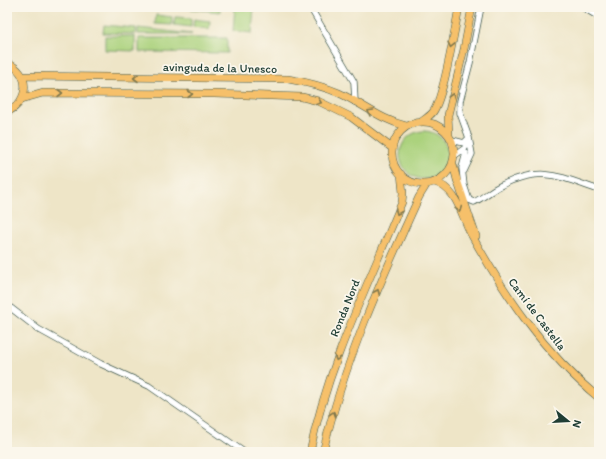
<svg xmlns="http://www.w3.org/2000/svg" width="606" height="459" viewBox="0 0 606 459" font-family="Itim,sans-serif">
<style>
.green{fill:#abd27d;stroke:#658858}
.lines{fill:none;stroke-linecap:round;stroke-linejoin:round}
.minor-casing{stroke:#3e564a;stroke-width:7}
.major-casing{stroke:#3e564a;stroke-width:8}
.minor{stroke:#fff;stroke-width:5.5}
.major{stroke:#f6c06b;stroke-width:7}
.oneway{stroke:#80784d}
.labels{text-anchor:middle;stroke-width:3.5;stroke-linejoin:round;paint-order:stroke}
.street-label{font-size:12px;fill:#1f3d34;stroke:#fbf7ec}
</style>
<rect width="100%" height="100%" fill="#fbf7ec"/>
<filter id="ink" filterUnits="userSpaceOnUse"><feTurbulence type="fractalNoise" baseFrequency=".025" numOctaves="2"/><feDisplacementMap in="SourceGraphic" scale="8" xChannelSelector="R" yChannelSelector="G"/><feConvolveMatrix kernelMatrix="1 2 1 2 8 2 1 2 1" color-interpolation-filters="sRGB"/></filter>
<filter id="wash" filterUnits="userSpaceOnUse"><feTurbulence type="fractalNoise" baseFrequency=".012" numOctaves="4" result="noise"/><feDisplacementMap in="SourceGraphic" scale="16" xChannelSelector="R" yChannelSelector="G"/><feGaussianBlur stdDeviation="0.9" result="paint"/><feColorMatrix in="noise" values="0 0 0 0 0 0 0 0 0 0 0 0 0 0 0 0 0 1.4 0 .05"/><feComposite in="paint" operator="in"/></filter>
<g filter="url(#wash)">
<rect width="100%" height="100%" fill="#eee5c7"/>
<!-- green -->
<path class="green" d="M173 7H220V12Z
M235 7H254L252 33 233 31Z
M156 15 172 17V25L155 24Z
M175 17 191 18V27L174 25Z
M194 19 210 21 209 29 193 27Z
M104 25 136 28V34L103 33Z
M138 28 192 34H138Z
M105 36H135V51L105 50Z
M139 38H227V53L139 52Z
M400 155a24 24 0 1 1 48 0a24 24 0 1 1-48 0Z"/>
</g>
<g filter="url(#ink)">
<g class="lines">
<defs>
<path id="minor" d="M310 7 354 82 355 102
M582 7 599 17
M452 140 464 143 469 138
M461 151 466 153 462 168 464 185 469 200 474 202C483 198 490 191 500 186 541 165 558 176 599 190
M454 156 465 148 469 140
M464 171 472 154 469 138 460 113V101L470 63 481 7
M7 305 38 329 101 364 149 386 244 452"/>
<path id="major" d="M7 63C31 72 30 102 7 112
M23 76 288 79C305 82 323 86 339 93 363 104 381 120 406 126
M22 99 43 93 214 94 302 97 318 101 351 117 392 148
M392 153a31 31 0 1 1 62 0a31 31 0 1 1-62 0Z
M421 122C425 119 430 116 433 112 444 97 455 28 459 7
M449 134 448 115 464 49 472 7
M453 164 457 180 476 236
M434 182C457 188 461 215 471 234 505 295 544 353 599 398
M310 452C328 364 368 285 402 202L403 193 401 174
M323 452C344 362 381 280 419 197L427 184"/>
</defs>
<!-- minor casing -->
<use href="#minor" class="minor-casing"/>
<!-- major casing -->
<use href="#major" class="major-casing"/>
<!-- minor -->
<use href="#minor" class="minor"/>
<!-- major -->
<use href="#major" class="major"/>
</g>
<!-- one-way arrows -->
<defs><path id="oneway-chevron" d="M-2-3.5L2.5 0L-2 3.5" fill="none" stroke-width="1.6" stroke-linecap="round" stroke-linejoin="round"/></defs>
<g class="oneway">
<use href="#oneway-chevron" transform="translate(451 45) rotate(102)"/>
<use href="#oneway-chevron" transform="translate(136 78) rotate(-180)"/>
<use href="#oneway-chevron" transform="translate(60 93)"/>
<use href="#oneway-chevron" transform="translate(190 94)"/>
<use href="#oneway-chevron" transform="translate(452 96) rotate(-75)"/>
<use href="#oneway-chevron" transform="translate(319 102) rotate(20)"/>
<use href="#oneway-chevron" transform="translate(370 112) rotate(-149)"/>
<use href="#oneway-chevron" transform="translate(459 209) rotate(69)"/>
<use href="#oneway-chevron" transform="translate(398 212) rotate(113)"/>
<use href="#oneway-chevron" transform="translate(377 292) rotate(-67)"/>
<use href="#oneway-chevron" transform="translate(337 358) rotate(109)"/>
<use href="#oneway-chevron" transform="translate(333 414) rotate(-74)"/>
</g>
</g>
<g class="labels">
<!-- street labels -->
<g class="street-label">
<text transform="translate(220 68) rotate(1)" y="4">avinguda de la Unesco</text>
<text transform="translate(345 308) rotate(-68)" y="4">Ronda Nord</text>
<text transform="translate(537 314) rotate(53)" y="4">Camí de Castella</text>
</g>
</g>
<!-- margin -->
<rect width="606" height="459" fill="none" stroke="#fbf7ec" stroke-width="24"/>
<!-- north arrow -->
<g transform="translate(568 421) rotate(108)" stroke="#fbf7ec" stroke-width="3" paint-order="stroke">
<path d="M0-3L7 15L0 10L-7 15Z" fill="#1f3d34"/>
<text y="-6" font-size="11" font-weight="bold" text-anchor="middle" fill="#1f3d34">N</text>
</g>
</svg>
